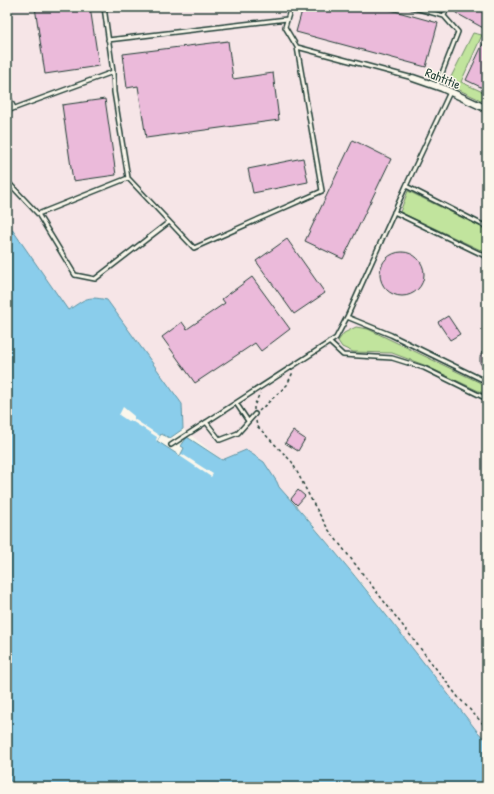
<svg xmlns="http://www.w3.org/2000/svg" width="494" height="794" viewBox="0 0 494 794" font-family="'Patrick Hand',sans-serif">
<style>
.built{fill:#f6e5e7}
.green{fill:#c1e49d;stroke:#709068}
.water{fill:#8acdeb;stroke:#5f93a2}
.pier{fill:#fbf7ec}
.building{fill:#ebbada;stroke:#1f3d34}
.lines{fill:none;stroke-linecap:round;stroke-linejoin:round}
.service-casing{stroke:#1f3d34;stroke-width:6}
.minor-casing{stroke:#1f3d34;stroke-width:9}
.path{stroke:#1f3d34;stroke-width:1.5;stroke-dasharray:3 3;stroke-linecap:butt}
.service{stroke:#fbf7ec;stroke-width:3}
.minor{stroke:#fbf7ec;stroke-width:6}
.labels{text-anchor:middle;stroke-width:3;stroke-linejoin:round;paint-order:stroke}
.street-label{font-size:13px;fill:#1f3d34;stroke:#fbf7ec}
</style>
<rect width="100%" height="100%" fill="#fbf7ec"/>
<filter id="ink" filterUnits="userSpaceOnUse"><feTurbulence type="fractalNoise" baseFrequency=".025" numOctaves="2"/><feDisplacementMap in="SourceGraphic" scale="8" xChannelSelector="R" yChannelSelector="G"/><feConvolveMatrix kernelMatrix="1 2 1 2 8 2 1 2 1" color-interpolation-filters="sRGB"/></filter>
<g filter="url(#ink)">
<!-- built -->
<path class="built" d="M7 7H487V742L477 731 370 593 314 526 279 487 277 482 246 450 222 460 183 429 182 404 107 300 85 299 68 310 7 222Z"/>
<!-- green -->
<path class="green" d="M473 33 482 35 461 82 487 94V103L455 88 449 81Z
M408 191 487 230V253L400 212Z
M356 327 368 329 487 386V395L424 365 392 353 353 352 342 347 338 341 344 333Z"/>
<!-- water -->
<path class="water" d="M7 222 68 310C85 300 85 295 107 300L182 404 183 429 170 438 161 434 157 441 180 456 184 448 181 446 187 437 222 460 246 450 264 462 277 482 279 487C349 565 412 648 477 731L487 742V787H7L11 785 12 782 7 778Z"/>
<!-- pier -->
<path class="pier" d="M123 407 134 416V419L160 436 157 441 156 440 157 437 130 420 128 421 119 415Z
M182 454 213 474 211 477 180 456Z"/>
<!-- building -->
<path class="building" d="M35 7H90L99 66 45 74Z
M303 7H380L438 23 426 67 296 32Z
M459 7H487V30L456 13Z
M487 35V90L466 80Z
M228 41 233 79 273 73 279 120 146 138 138 86 127 88 123 54Z
M105 99 116 175 73 181 62 105Z
M353 140 391 159 343 259 305 241Z
M303 158 308 182 253 193 248 169Z
M287 239 325 293 294 314 256 261Z
M380 274a22 22 0 1 1 44 0a22 22 0 1 1-44 0Z
M252 277 290 329 261 351 255 343 195 383 162 337 182 322 187 329 225 303 222 299Z
M448 316 460 334 450 340 438 322Z
M487 348V372L480 363V357L482 352Z
M293 431 305 439 298 451 285 443Z
M298 490 305 496 297 505 291 499Z"/>
<g class="lines">
<defs>
<path id="service" d="M104 7 113 72 114 92 128 178 194 248 322 191 297 47
M291 7 285 27 297 47 413 78
M411 7 444 16 458 32 437 86
M444 16 447 7
M108 40 287 19
M7 94 14 108
M7 111 113 72
M7 181 38 214 75 275 95 279 169 222
M406 186 450 92
M394 212 487 257
M38 214 128 178
M347 317 406 186 487 227
M329 342 343 355 392 358 424 368 487 399
M236 403 248 421
M206 422 220 440 238 433 255 414
M171 445 336 338 347 317 391 335 487 382"/>
<path id="minor" d="M413 78 442 88 487 109"/>
</defs>
<!-- service casing -->
<use href="#service" class="service-casing"/>
<!-- minor casing -->
<use href="#minor" class="minor-casing"/>
<!-- path -->
<path class="path" d="M254 410V406L260 393
M259 411 287 385 293 372
M256 421 257 426 292 462 313 503 328 529 458 697 487 728"/>
<!-- service -->
<use href="#service" class="service"/>
<!-- minor -->
<use href="#minor" class="minor"/>
</g>
</g>
<g class="labels">
<!-- street labels -->
<g class="street-label">
<text transform="translate(443 78) rotate(22)" y="5">Rahtitie</text>
</g>
</g>
<!-- margin -->
<rect width="494" height="794" fill="none" stroke="#fbf7ec" stroke-width="24"/>
<rect x="12" y="12" width="470" height="770" fill="none" stroke="#1f3d34" stroke-width="1.5" filter="url(#ink)"/>
</svg>
